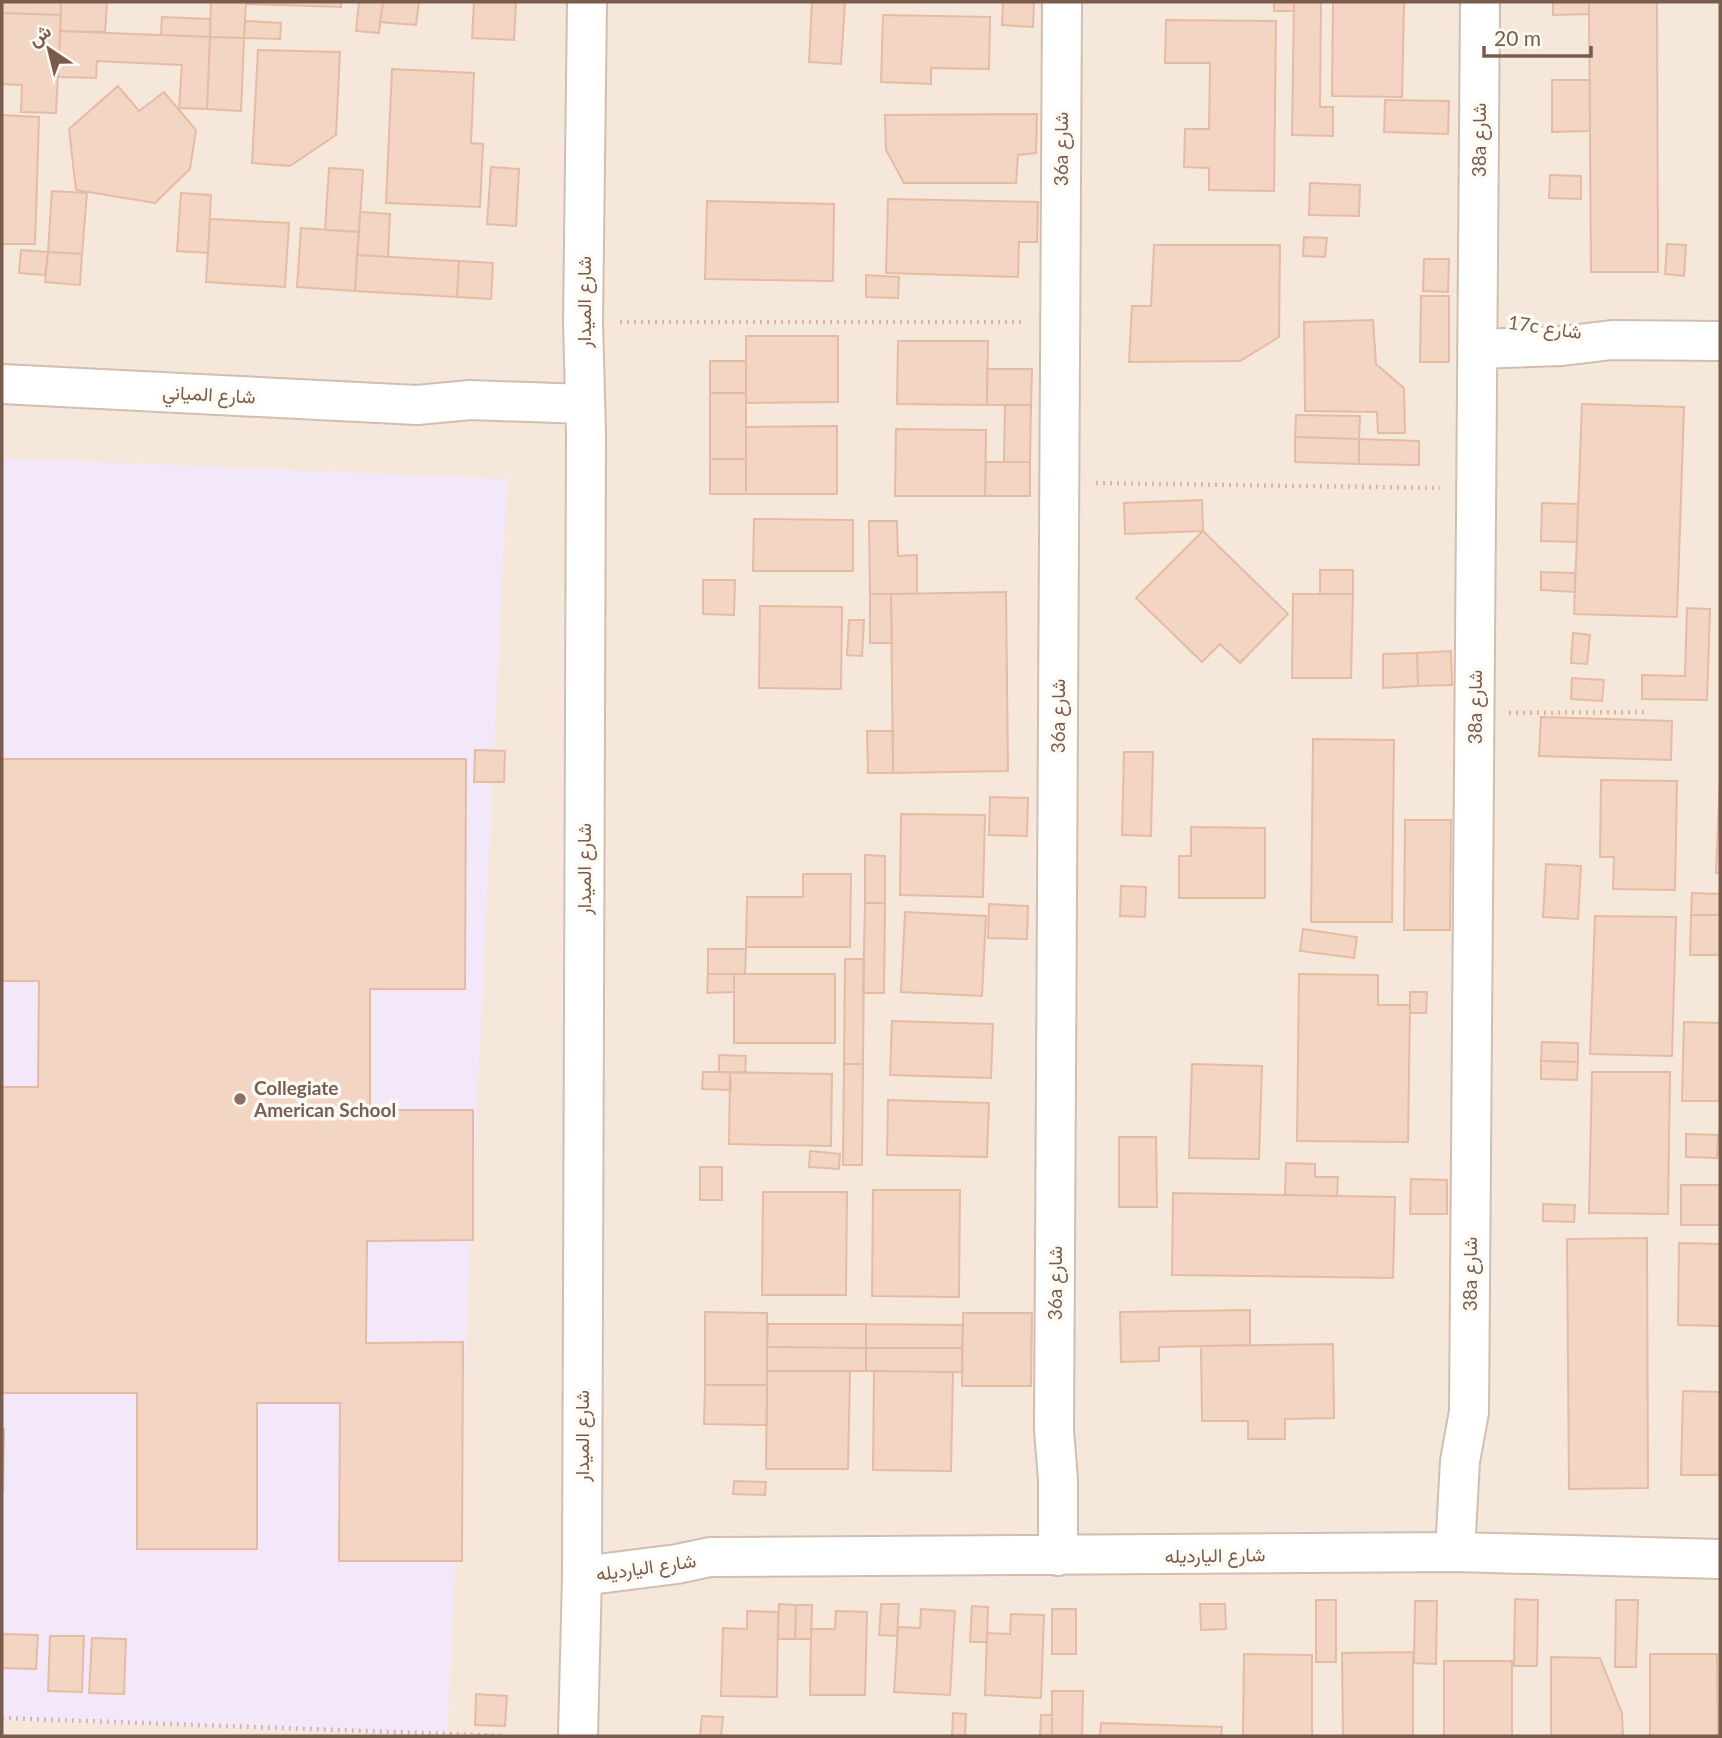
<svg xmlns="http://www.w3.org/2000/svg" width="1722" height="1738" viewBox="0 0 1722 1738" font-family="Lato,Vazirmatn,sans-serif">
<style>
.residential{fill:#f5e8da}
.education{fill:#f3e8fa}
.building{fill:#f3d5c3;stroke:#e6bba3;stroke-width:2}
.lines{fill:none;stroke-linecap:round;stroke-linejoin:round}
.minor-casing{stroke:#d1beb0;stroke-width:42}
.path{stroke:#d9b8a5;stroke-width:4.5;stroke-dasharray:2 5;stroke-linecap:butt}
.minor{stroke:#fff;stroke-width:38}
.education-dot{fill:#8d6e63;stroke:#fffaf3;stroke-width:2.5}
.labels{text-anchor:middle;stroke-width:7;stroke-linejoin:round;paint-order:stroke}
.street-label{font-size:19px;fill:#7a5c4d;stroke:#fffaf3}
.education-label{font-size:19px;font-weight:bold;fill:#785e54;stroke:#fffaf3;text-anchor:start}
</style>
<rect width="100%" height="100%" fill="#fdf6ec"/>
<!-- residential -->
<path class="residential" d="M2 2H1720V1736H2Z"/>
<!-- education -->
<path class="education" d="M2 458 507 479 447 1736 2 1720Z"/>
<!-- building -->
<path class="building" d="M2 2H61V15L2 13Z
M61 2H107L105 32 60 31Z
M211 2H246L244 38 210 37Z
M246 2H341V7L246 4Z
M359 2H383L379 33 356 31Z
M383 2H419L416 25 380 22Z
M474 2H516L514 40 472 38Z
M812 2H845L841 64 809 62Z
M1003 2H1034L1033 27 1002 25Z
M1274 2H1294V11H1274Z
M1294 2H1321L1320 107H1333V136L1292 135Z
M1333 2H1404L1402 97 1332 96Z
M1553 2H1589V14L1553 15Z
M1589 2H1657L1658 272H1591Z
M2 13 61 15 56 113 21 112 22 85 2 84Z
M883 15 990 17 989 69 931 68V84L881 82Z
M162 17 210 19V37L161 35Z
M1166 20 1276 21 1274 191 1209 190V168L1184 167 1185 129H1209L1210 63H1165Z
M245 21 281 23 280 39 244 38Z
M60 31 210 37 207 109 179 108 182 65 97 61 96 78 58 77Z
M210 37 244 38 241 111 207 109Z
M258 50 340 52 336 135 290 166 252 163Z
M392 69 474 73 471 143 483 144 480 207 386 203Z
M1552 80H1590V131L1552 132Z
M118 86 139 111 164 92 196 130 190 169 155 203 76 190 69 129Z
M1385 100 1449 101 1448 134 1384 132Z
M1037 114 1036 153 1018 155 1016 183H904L886 150 885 115Z
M2 115 39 117 35 244H2Z
M491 167 519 169 516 226 487 224Z
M329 168 363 170 359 232 325 230Z
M1550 175 1581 176V199L1549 198Z
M1310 183 1360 185 1359 216 1309 215Z
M52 191 87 193 82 254 48 252Z
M181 193 211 195 208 253 177 251Z
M888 199 1038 202 1037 242H1019L1018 277 886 273Z
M707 201 834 204 833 281 705 279Z
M360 212 390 214 388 257 357 255Z
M210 219 289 223 285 287 206 282Z
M301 228 359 232 355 291 297 287Z
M1304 237 1327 238 1325 257 1303 256Z
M1667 244 1686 245 1684 276 1665 274Z
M1154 245H1280L1279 337 1240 361 1129 362 1132 306H1151Z
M21 250 48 252 45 275 19 273Z
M48 252 82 254 80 285 45 282Z
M357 255 459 261 457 297 355 291Z
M1424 259H1449L1448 292 1423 291Z
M459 261 493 263 491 299 457 297Z
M866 275 899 277 898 298 866 297Z
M1421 296H1449V362H1420Z
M1373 320 1376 364 1404 388 1405 433H1378L1377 412 1305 411 1304 322Z
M746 336H838V402L746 403Z
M898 341H988L987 405 897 404Z
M710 361H746V393H710Z
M987 369H1032L1031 405H987Z
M710 393H746V459H710Z
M1582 404 1684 407 1677 617 1574 614Z
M1005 405H1031L1030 462H1004Z
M1296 415 1360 416 1359 439 1295 437Z
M837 426V494H746V427Z
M896 429 986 430 985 496H895Z
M1295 437 1359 439V464L1295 462Z
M1359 439 1419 441V465L1359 464Z
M710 459H746V494H710Z
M986 462H1030V496H985Z
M1202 500 1203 531 1125 534 1124 503Z
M1542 503 1578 504 1577 542 1541 541Z
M754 519 853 520V571H753Z
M869 521H897L898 556 917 555V594H870Z
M1203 531 1288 614 1240 663 1220 644 1202 662 1136 598Z
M1320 570H1353V594H1320Z
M1541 572 1575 573V592L1541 590Z
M703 580H735L734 615 703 614Z
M1006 592 1008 771 893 773 891 594Z
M870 594H891L892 643H870Z
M1293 594H1353L1351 678H1292Z
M760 606 842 607 841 689 759 688Z
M1687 608 1710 609 1707 700 1642 699V675L1685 676Z
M849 620H864L862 656 847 655Z
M1573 633 1590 635 1587 664 1571 663Z
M1451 651 1452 685 1418 686 1417 653Z
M1417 653 1418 686 1383 688V654Z
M1572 678 1604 680 1602 701 1571 699Z
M1541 717 1672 721 1671 760 1539 756Z
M867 731H893V773H868Z
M1313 739 1394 740 1392 922H1311Z
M475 750 505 751 504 782H474Z
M1124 752H1153L1151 836 1122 835Z
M2 759H466L465 989H370V1110H473V1240L367 1241 366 1343 463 1342 462 1561H339L340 1403H257V1549H137V1393H2V1087H38L39 981H2Z
M1720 779V873H1716Z
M1601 780 1677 781 1675 890 1613 889 1614 857H1600Z
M990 797 1028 798 1027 836 989 835Z
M901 814 985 815 983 897 900 895Z
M1405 820H1451L1450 930H1404Z
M1191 827 1265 828V898H1179V856H1191Z
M865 855 885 856V903H865Z
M1546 864 1581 866 1578 919 1543 917Z
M803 874H851L850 947H746L747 897H803Z
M1121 886 1146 887 1145 917 1120 916Z
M1692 893 1720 894V915H1691Z
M865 903H885L884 993H863Z
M989 904 1028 906 1027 939 988 938Z
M905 912 986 916 982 996 901 992Z
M1691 915H1720V955H1690Z
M1595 916 1676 917 1672 1056 1590 1054Z
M1303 929 1357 937 1354 958 1300 951Z
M708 949H746L745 974H708Z
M845 959H864L863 1064H844Z
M708 974H734V992L707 993Z
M734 974H835V1043H734Z
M1299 974 1378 975V1005H1410L1408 1142 1297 1141Z
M1410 992H1427L1426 1013H1410Z
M892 1021 993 1024 991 1078 890 1075Z
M1684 1022 1720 1023V1101H1682Z
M1542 1042 1578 1043V1062L1541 1061Z
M719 1055 746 1056 745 1073 719 1072Z
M1541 1061 1578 1062 1577 1080 1541 1079Z
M844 1064H863L862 1165H843Z
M1192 1064 1262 1066 1259 1159 1189 1158Z
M703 1072H730L731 1090 702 1089Z
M730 1072 832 1074 831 1146 729 1144Z
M1592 1072H1670L1668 1214 1589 1213Z
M888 1100 989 1103 987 1157 887 1155Z
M1686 1134 1718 1135 1717 1158 1686 1157Z
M1119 1137H1156L1157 1207H1119Z
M810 1151 840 1154 839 1169 809 1167Z
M1286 1163 1315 1164V1177H1338L1337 1196 1285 1195Z
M700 1167H722V1200H700Z
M1411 1179 1447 1180V1214H1410Z
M1681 1185H1720V1225H1681Z
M873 1190H960L959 1297 872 1296Z
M763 1192H847L846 1295H762Z
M1173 1193 1395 1197 1393 1278 1172 1275Z
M1543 1204 1575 1205 1574 1222 1543 1221Z
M1647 1238 1648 1488 1569 1489 1567 1239Z
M1679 1243 1720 1244V1326L1678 1325Z
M1250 1310V1345L1159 1347V1361L1121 1362 1120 1312Z
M705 1312 767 1313V1385H705Z
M963 1313H1032L1031 1386H962Z
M768 1324H866V1348L767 1347Z
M866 1324 963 1325 962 1348H866Z
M1333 1344 1334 1418 1285 1419V1439H1248V1421H1202L1201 1346Z
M767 1347 866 1348V1371H767Z
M866 1348H962V1372L866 1371Z
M767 1371H850L848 1469H766Z
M874 1371 953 1372 951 1471 873 1470Z
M705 1385H767V1425L704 1424Z
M1683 1391 1720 1392V1475H1681Z
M2 1429H4L3 1491H2Z
M734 1481 766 1482 765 1495 733 1494Z
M1515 1599 1538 1600 1537 1666H1514Z
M1316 1600H1336V1662H1316Z
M1616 1600H1638L1636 1667H1615Z
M1415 1601H1437L1436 1664 1414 1663Z
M779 1604 796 1605 795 1639H778Z
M881 1604H899L897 1636 879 1635Z
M1200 1604H1225L1226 1629 1201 1630Z
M796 1605H812L811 1639H795Z
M972 1606 988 1607 987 1642H970Z
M921 1609 955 1611 950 1695 894 1692 898 1627 920 1628Z
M1052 1609H1076V1654H1052Z
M747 1611 778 1612 777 1697 721 1696 723 1628 747 1629Z
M836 1611 867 1612 865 1695H810L811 1629H835Z
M1011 1614 1044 1615 1041 1698 985 1695 987 1633 1010 1634Z
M2 1634 38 1635 36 1669 2 1668Z
M50 1636H84L82 1692 48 1691Z
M92 1638 126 1639 124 1694 89 1693Z
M1413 1652V1736H1343L1342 1653Z
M1244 1654 1312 1655V1736H1243Z
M1650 1654H1717L1718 1736H1650Z
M1551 1657 1600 1658 1622 1713 1623 1736H1551Z
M1444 1661H1512V1736H1444Z
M1052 1691H1083L1082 1736H1052Z
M476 1694 507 1696 505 1726 475 1725Z
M953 1713 966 1714 965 1736H952Z
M1041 1715H1052V1736H1040Z
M702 1716 723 1717 721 1736H700Z
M1101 1723 1222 1727 1221 1736H1100Z"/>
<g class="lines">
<defs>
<path id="minor" d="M1477 349 1562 346 1612 340 1720 341
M2 384 417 405 470 400 585 404
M1455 1552 1460 1461 1469 1412 1480 2
M1058 1556V1480L1054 1430 1062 2
M582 1576 677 1564 710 1557 1455 1552 1720 1559
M578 1736 582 1576 586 434 583 322 587 2"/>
</defs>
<!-- minor casing -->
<use href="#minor" class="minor-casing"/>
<!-- path -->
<path class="path" d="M620 322H1024
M1096 483 1440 488
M1509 713 1648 712
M2 1718 506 1736"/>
<!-- minor -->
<use href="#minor" class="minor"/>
</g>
<!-- markers -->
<circle class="education-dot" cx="240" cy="1099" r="7"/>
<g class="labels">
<!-- street labels -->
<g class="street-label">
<text transform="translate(1479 140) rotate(-90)" y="7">38a شارع</text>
<text transform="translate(1061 149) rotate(-90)" y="7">36a شارع</text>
<text transform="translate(584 302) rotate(-90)" y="7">شارع الميدار</text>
<text transform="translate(1545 327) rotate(8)" y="7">17c شارع</text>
<text transform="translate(209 394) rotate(3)" y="7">شارع المياني</text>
<text transform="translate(1475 707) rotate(-90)" y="7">38a شارع</text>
<text transform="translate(1058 716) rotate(-90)" y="7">36a شارع</text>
<text transform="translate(584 869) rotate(-90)" y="7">شارع الميدار</text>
<text transform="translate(1470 1274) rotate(-90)" y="7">38a شارع</text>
<text transform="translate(1055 1283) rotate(-90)" y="7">36a شارع</text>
<text transform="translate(582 1436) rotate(-90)" y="7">شارع الميدار</text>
<text transform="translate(1215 1555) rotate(-1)" y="7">شارع اليارديله</text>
<text transform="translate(646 1567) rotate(-8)" y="7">شارع اليارديله</text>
</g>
<!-- education labels -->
<g class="education-label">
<text x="254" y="1095">Collegiate<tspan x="254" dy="22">American School</tspan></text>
</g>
</g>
<!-- border -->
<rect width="1722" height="1738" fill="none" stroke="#7a5c4d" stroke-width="7"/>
<!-- north arrow -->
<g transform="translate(49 49) rotate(325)" stroke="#fffaf3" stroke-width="5" paint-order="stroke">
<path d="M0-5L12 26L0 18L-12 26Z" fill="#7a5c4d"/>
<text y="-10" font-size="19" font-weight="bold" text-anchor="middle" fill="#7a5c4d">ش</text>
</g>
<!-- scale -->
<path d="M1484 46v10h107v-10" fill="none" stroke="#7a5c4d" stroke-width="3.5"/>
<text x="1494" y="46" font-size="21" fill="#7a5c4d" stroke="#fffaf3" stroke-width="5" paint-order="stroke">20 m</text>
</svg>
